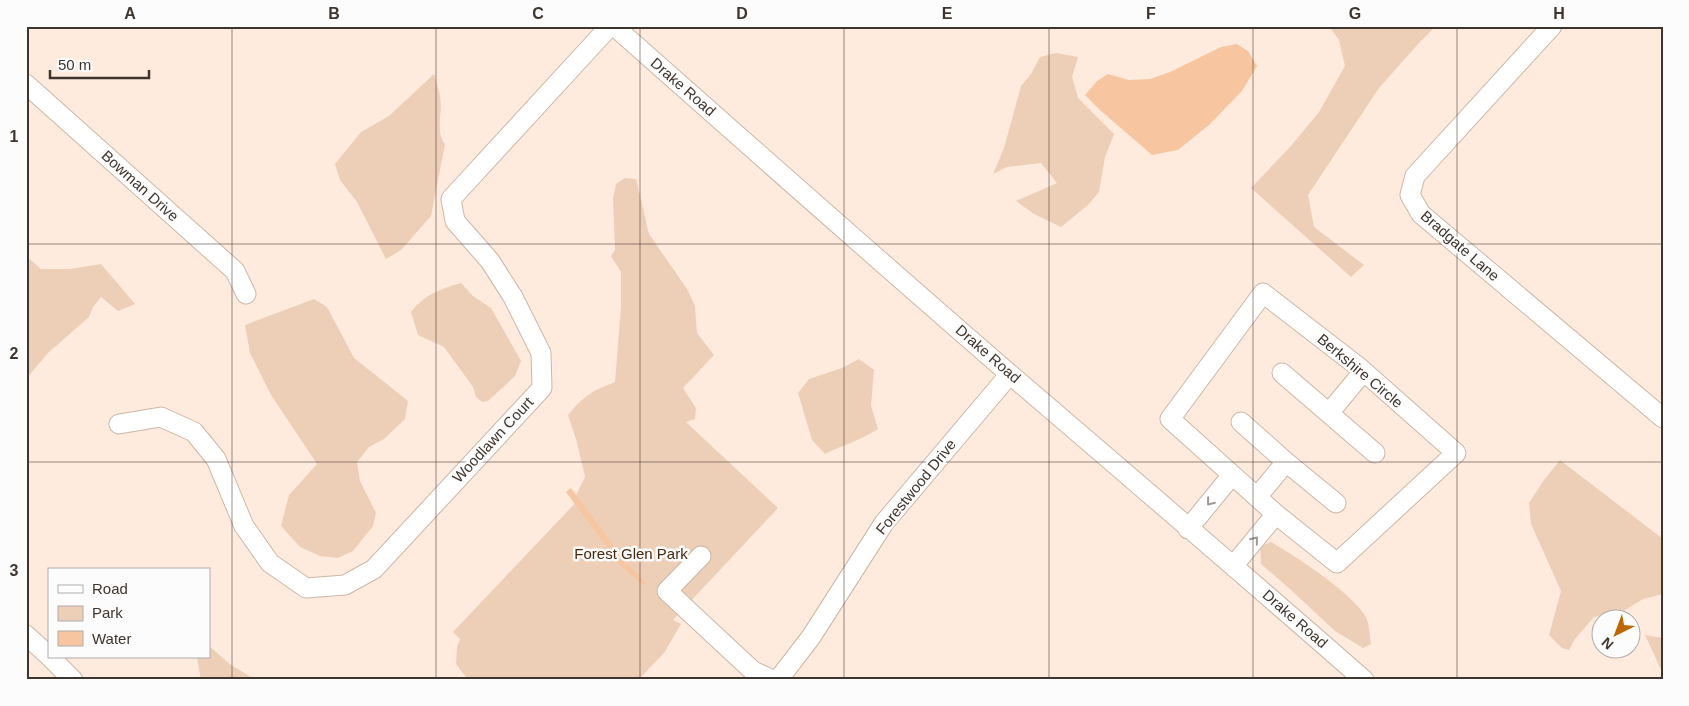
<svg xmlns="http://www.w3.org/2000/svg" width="1689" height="706" viewBox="0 0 1689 706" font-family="Arial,sans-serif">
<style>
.green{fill:#edceb7}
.water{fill:#f7c6a1}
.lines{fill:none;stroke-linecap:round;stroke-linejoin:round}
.minor-casing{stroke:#cdb6a5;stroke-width:21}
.minor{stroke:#fff;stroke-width:19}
.oneway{stroke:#9e9a96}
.grid{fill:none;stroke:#3e352e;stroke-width:1;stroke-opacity:0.55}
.labels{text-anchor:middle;stroke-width:5;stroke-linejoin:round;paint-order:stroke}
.street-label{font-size:15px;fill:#3e352e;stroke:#fcfcfc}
.park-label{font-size:15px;fill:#48280c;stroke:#fcfcfc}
.neatline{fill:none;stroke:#3e352e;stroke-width:2}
.grid-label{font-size:16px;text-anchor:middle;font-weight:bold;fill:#3e352e}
</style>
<rect width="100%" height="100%" fill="#ffebdd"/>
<!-- green -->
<path class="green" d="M1329 26H1436L1418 44 1379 88 1308 195 1314 227 1364 265 1351 277 1251 188 1290 147 1319 112 1345 66 1339 40Z
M1056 53 1078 57 1072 77 1078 98 1114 134 1105 157 1099 192 1088 205 1061 227 1034 214 1016 201 1057 183 1041 163 1007 167 993 174 1004 148 1021 86 1031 74 1040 57Z
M434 74C436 82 439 89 440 97 443 111 435 133 445 144L431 216 401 250 386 259 357 202 340 180 335 164 361 132 389 116Z
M625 178 636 179 649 234 687 289 695 306 697 333 714 355 683 388 696 408 695 419 686 422 778 508 673 620 681 624 664 653 638 680H468L456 664 457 647 460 639 453 632 579 499 576 495 585 477 576 439 568 415C585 395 592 391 615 382L621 307V272L611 256 615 250 613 199 616 184Z
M26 256 41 269H70L101 264 135 304 118 311 101 297 93 307 89 317 48 353 26 379Z
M461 283 473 296 491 308 521 361 515 376 488 401 482 402 476 397 473 387 444 347 418 335 411 312C422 296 442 288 461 283Z
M314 299 327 307 354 358 408 401 405 419 384 439 369 447 357 462 360 481 376 513 373 526 353 551 338 558 320 556 300 547 281 526 289 495 317 464 271 395 250 353 245 325Z
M859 359 874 370 871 406 878 429C862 440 843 445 825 454L812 440 798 393 809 379 842 368Z
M1560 460 1663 539V594L1643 599 1622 612 1594 617 1575 639 1569 650 1562 648 1549 635 1561 591 1531 524 1529 503 1544 480Z
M1271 542C1298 558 1345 588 1364 614 1370 622 1369 634 1371 644L1363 648 1335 631 1291 590 1261 564 1260 546Z
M1645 635 1663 638V674Z
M209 646 231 665 256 680H201L197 658 209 657Z"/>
<!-- water -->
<path class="water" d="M1237 44 1248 51 1257 66 1242 91 1209 125 1178 150 1152 155 1101 111 1085 95 1097 81 1108 74 1129 80 1150 79 1170 72 1221 47Z
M571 488 623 559 646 583 643 585 619 564 566 492Z"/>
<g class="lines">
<defs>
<path id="minor" d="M614 26C746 143 878 260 1012 376 1130 477 1248 578 1364 680
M1552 26 1415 176 1410 195 1421 214 1663 418
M26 84 235 271 246 294
M1263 293 1360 368 1456 453 1337 563 1277 515 1170 419Z
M1282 373 1375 453
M1329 413 1363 372
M1241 422 1286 462 1257 497
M119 424 161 417 194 432 216 459 244 526 270 563 306 588 345 585 374 569 542 388 541 353 513 297 490 261 455 221 451 199 610 26
M1286 462 1336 503
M1188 529 1232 475
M701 556 667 591 753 671 773 680
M1234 565 1276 514
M26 635 49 656
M50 657 73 680
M778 680 811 637 884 523 1010 374"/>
</defs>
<!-- minor casing -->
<use href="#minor" class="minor-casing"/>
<!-- minor -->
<use href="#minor" class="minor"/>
</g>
<!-- one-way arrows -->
<defs><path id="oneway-chevron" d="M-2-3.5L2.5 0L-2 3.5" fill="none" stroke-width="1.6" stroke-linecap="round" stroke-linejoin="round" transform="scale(1.25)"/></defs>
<g class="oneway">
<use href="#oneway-chevron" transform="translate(1210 502) rotate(129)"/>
<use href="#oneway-chevron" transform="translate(1255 540) rotate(-51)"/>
</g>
<!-- grid -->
<path class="grid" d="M232 26V680M436 26V680M640 26V680M844 26V680M1049 26V680M1253 26V680M1457 26V680M26 244H1663M26 462H1663"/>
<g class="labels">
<!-- street labels -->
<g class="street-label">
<text transform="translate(683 87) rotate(41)" y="5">Drake Road</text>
<text transform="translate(140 186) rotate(42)" y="5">Bowman Drive</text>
<text transform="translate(1460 246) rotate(41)" y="5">Bradgate Lane</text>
<text transform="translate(988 354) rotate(41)" y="5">Drake Road</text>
<text transform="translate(1360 371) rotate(40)" y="5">Berkshire Circle</text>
<text transform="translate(493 440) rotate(-47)" y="5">Woodlawn Court</text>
<text transform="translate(916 487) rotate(-51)" y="5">Forestwood Drive</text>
<text transform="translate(1295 619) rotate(41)" y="5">Drake Road</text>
</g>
<!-- park labels -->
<g class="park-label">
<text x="631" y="559">Forest Glen Park</text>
</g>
</g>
<!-- border -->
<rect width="1689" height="706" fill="none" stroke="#fcfcfc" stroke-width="55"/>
<!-- legend -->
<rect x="48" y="568" width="162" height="90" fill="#fcfcfc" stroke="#b0acaa"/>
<rect x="58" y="585" width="25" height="8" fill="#ffffff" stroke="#b0acaa"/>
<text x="92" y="594" font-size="15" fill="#3e352e">Road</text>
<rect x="58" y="606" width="25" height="15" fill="#edceb7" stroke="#b0acaa"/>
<text x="92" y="618" font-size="15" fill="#3e352e">Park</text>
<rect x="58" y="631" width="25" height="15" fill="#f7c6a1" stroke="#b0acaa"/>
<text x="92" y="644" font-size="15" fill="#3e352e">Water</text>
<!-- north arrow -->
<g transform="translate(1616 634) rotate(222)"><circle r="24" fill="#fcfcfc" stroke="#b0acaa"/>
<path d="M0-4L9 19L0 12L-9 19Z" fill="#be6600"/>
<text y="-8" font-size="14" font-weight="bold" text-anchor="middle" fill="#3e352e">N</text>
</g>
<!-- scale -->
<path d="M50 70v8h99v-8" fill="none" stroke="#3e352e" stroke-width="2.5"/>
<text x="58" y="70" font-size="15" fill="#3e352e" stroke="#fcfcfc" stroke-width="4" paint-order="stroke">50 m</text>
<rect x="28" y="28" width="1634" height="650" class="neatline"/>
<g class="grid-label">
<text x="130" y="19">A</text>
<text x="334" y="19">B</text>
<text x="538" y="19">C</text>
<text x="742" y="19">D</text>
<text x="947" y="19">E</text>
<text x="1151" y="19">F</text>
<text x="1355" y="19">G</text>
<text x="1559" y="19">H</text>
<text x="14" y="142">1</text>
<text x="14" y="359">2</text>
<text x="14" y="576">3</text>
</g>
</svg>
